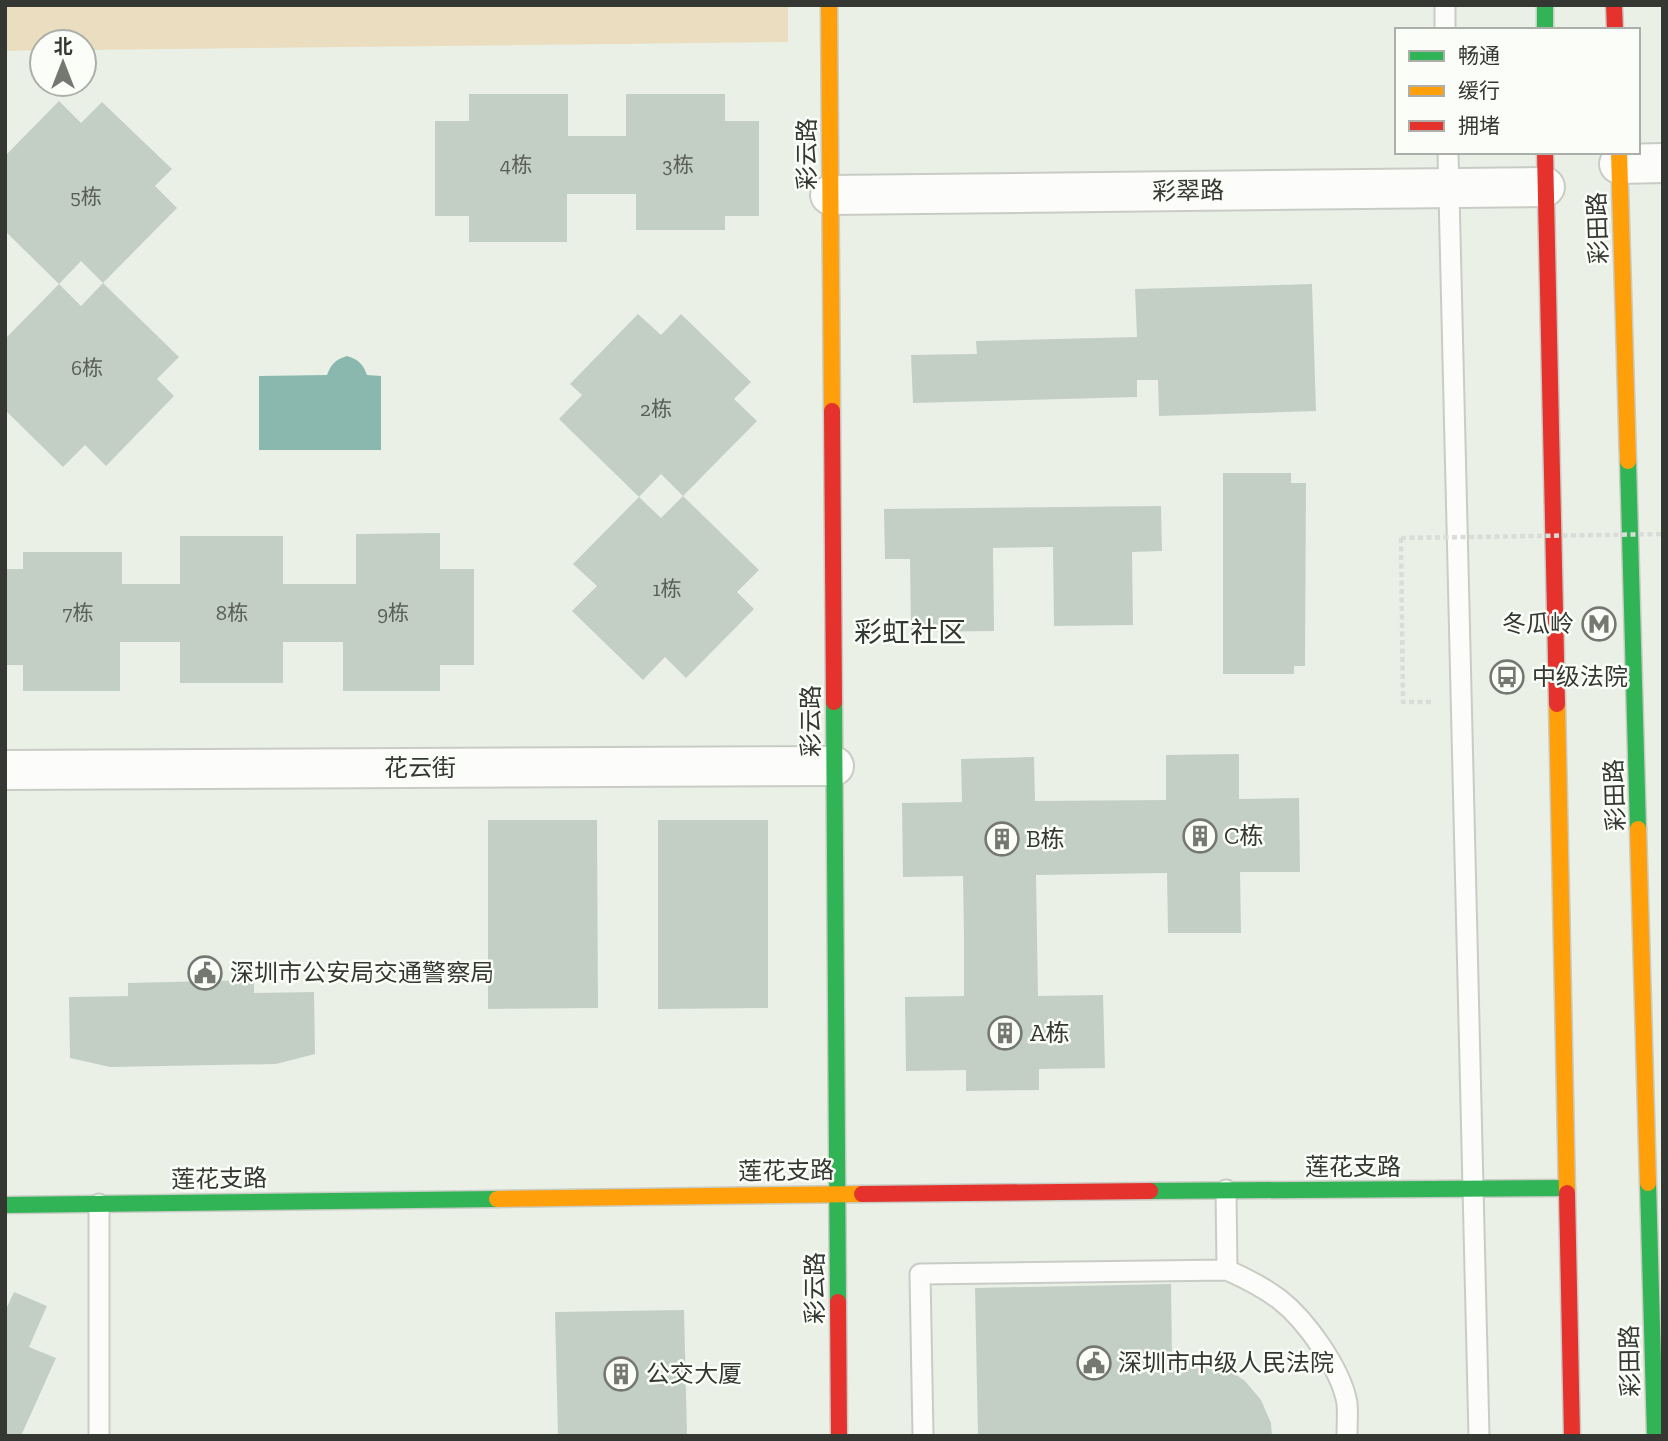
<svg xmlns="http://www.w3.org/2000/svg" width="1668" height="1441" viewBox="0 0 1668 1441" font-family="'Zilla Slab','Noto Sans SC',serif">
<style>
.green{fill:#eaddc0}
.water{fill:#8ab8af}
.building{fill:#c3cfc5}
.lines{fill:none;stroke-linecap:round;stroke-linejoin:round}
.lane-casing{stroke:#c8ccc5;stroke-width:23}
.street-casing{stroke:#c8ccc5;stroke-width:42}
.fast-casing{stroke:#c8ccc5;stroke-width:19}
.slow-casing{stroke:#c8ccc5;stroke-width:19}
.jam-casing{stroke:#c8ccc5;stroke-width:19}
.path{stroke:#dadcd8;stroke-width:4.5;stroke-dasharray:5 3.5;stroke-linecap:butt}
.lane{stroke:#fcfdfb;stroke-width:19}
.street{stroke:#fcfdfb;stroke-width:38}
.fast{stroke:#30b455;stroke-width:16}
.slow{stroke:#ff9f0a;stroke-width:16}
.jam{stroke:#e5322d;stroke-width:16}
.path-bridge{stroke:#dadcd8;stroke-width:4.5;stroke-dasharray:5 3.5;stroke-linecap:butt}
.labels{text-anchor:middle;stroke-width:5;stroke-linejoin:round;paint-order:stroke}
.number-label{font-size:21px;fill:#585e57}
.street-label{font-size:24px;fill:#353832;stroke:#fbfef8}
.poi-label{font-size:24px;fill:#353832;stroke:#fbfef8;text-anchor:start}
.quarter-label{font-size:28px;fill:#353832;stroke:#fbfef8}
</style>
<rect width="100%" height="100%" fill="#ebf0e6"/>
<!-- green -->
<path class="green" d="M5 5H788V42L84 50V42H42V50L5 51Z"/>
<!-- water -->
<path class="water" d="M347 356C359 360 363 364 367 375L381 376V450H259V376L327 375C331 364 335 360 347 356Z"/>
<!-- building -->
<path class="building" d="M469 94H568V136H626V94H725V121H759V216H725V230H636V194H567V242H469V216H435V121H469Z
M59 101 81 123 102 102 172 169 155 186 177 208 103 283 81 261 59 284 5 231V156Z
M103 283 179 357 157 379 174 396 106 466 85 445 63 467 5 410V339L59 284 81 306Z
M1312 284 1316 411 1159 416 1158 380H1137V397L913 403 911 355 977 354 976 341 1137 337 1135 289Z
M638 314 661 335 681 314 751 382 734 399 757 421 683 496 661 474 639 497 661 518 683 496 759 570 737 592 754 609 686 678 665 657 643 680 572 611 597 586 573 564 639 497 559 419 582 395 570 384Z
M1223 473H1291V483H1306L1305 666H1294V674H1223Z
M1161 506 1162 551 1132 552 1133 625 1054 626 1053 547 993 548 994 631 911 632 910 559H885L884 509Z
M440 533V569H474V665H440V691H343V642H283V683H180V642H120V691H23V665H5V569H23V552H122V584H180V536H283V584H356V534Z
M1239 754V799L1299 798 1300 872H1240L1241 933H1168L1167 873 1036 875 1038 996 1103 995 1105 1068 1039 1069V1090L966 1091V1070L906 1071 905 997 964 996V936L963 876 903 877 902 803 962 802 961 759 1034 757 1035 801 1166 800V755Z
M488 820H597L598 1008 488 1009Z
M658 820H768V1008L658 1009Z
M254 980V993L314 992 315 1054 276 1064 110 1067 70 1058 69 997 128 996V983Z
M1171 1284 1172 1358 1198 1360 1225 1367 1245 1381 1261 1400 1271 1423 1272 1436H978L975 1288Z
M14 1292 47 1306 29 1347 56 1358 21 1436H5V1307H7Z
M684 1310 687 1436H558L555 1312Z"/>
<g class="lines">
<defs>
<path id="lane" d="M1445 5V30
M1448 152 1479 1436
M1226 1190 1227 1270
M99 1436V1204
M923 1436 920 1274 1227 1270C1245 1278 1263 1287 1279 1299 1306 1320 1341 1369 1347 1403 1348 1413 1347 1425 1347 1436"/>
<path id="street" d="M1619 164 1663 163
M830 195 1545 187
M5 770 834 766"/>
<path id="fast" d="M1545 5V30
M1628 461 1638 829
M834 702 838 1302
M1648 1183 1655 1436
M1150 1191 1567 1188
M5 1205 497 1199"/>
<path id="slow" d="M829 5 832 411
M1619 152 1628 461
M1557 704 1567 1193
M1638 829 1648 1183
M497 1199 862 1194"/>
<path id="jam" d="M1614 5 1615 30
M1545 152 1557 704
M832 411 834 702
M1567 1193 1572 1436
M862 1194 1150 1191
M838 1302 839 1436"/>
</defs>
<!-- lane casing -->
<use href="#lane" class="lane-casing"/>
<!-- street casing -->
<use href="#street" class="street-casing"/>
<!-- fast casing -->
<use href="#fast" class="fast-casing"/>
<!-- slow casing -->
<use href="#slow" class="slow-casing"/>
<!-- jam casing -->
<use href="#jam" class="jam-casing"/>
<!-- path -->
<path class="path" d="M1401 538 1403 702H1434"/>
<!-- lane -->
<use href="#lane" class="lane"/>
<!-- street -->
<use href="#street" class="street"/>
<!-- fast -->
<use href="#fast" class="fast"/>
<!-- slow -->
<use href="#slow" class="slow"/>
<!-- jam -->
<use href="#jam" class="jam"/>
<!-- path-bridge -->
<path class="path-bridge" d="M1401 538 1663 534"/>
</g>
<!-- icons -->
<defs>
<symbol id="metro-ring" viewBox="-11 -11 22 22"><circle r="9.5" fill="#fbfef8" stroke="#757871" stroke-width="1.5"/><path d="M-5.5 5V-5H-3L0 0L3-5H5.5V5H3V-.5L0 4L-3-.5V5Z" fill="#757871"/></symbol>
<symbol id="bus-ring" viewBox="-11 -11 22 22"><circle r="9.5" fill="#fbfef8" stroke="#757871" stroke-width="1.5"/><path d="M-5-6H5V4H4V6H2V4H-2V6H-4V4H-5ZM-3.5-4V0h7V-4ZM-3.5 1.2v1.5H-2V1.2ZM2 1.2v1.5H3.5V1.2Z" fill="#757871"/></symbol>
<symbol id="building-ring" viewBox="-11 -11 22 22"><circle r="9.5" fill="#fbfef8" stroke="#757871" stroke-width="1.5"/><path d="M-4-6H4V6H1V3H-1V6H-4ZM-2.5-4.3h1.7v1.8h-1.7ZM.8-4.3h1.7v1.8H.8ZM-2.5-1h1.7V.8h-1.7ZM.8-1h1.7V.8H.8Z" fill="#757871"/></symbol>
<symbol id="civic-ring" viewBox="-11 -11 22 22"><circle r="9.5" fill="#fbfef8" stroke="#757871" stroke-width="1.5"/><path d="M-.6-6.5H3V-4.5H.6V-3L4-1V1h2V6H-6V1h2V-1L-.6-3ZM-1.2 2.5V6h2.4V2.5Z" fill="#757871"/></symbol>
</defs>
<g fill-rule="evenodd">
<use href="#metro-ring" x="1580" y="605" width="38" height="38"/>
<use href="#bus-ring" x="1488" y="658" width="38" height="38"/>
<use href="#building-ring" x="1181" y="817" width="38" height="38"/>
<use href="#building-ring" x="983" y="820" width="38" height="38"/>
<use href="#civic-ring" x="186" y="954" width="38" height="38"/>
<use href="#building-ring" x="986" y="1014" width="38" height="38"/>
<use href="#civic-ring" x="1075" y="1344" width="38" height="38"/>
<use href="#building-ring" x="602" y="1355" width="38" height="38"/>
</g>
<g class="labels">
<!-- number labels -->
<g class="number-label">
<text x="516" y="172">4栋</text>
<text x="678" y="172">3栋</text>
<text x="86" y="204">5栋</text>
<text x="87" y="375">6栋</text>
<text x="656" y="416">2栋</text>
<text x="667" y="596">1栋</text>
<text x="78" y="620">7栋</text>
<text x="232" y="620">8栋</text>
<text x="393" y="620">9栋</text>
</g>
<!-- street labels -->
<g class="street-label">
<text transform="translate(807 154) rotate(-90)" y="8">彩云路</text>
<text transform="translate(1188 191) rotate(-1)" y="8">彩翠路</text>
<text transform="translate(1598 228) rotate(-92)" y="8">彩田路</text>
<text transform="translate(811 721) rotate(-90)" y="8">彩云路</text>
<text x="420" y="776">花云街</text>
<text transform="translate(1615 795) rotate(-92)" y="8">彩田路</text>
<text x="1353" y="1175">莲花支路</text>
<text transform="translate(786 1171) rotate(-1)" y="8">莲花支路</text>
<text transform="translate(219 1179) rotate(-1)" y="8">莲花支路</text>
<text transform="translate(815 1288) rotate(-90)" y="8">彩云路</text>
<text transform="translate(1630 1361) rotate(-91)" y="8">彩田路</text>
</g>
<!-- poi labels -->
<g class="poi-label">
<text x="1574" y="632" text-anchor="end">冬瓜岭</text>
<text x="1532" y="685">中级法院</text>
<text x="1224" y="844">C栋</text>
<text x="1026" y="847">B栋</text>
<text x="230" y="981">深圳市公安局交通警察局</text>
<text x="1030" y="1041">A栋</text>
<text x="1118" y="1371">深圳市中级人民法院</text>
<text x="646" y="1382">公交大厦</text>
</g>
<!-- quarter labels -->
<g class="quarter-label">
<text x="910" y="642">彩虹社区</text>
</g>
</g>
<!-- border -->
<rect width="1668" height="1441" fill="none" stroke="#353832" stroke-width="14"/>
<!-- legend -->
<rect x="1395" y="28" width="245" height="126" fill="#fbfef8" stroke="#acafa9" stroke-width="2"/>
<rect x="1409" y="51" width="35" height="10" fill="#30b455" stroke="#acafa9" stroke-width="2"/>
<text x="1458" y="63" font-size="21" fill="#353832">畅通</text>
<rect x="1409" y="86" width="35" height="10" fill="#ff9f0a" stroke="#acafa9" stroke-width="2"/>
<text x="1458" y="98" font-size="21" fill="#353832">缓行</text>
<rect x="1409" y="121" width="35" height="10" fill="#e5322d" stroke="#acafa9" stroke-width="2"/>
<text x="1458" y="133" font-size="21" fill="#353832">拥堵</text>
<!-- north arrow -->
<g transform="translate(63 63)"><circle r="33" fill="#fbfef8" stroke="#acafa9" stroke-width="2"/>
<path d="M0-5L12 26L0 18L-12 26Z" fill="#757871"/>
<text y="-10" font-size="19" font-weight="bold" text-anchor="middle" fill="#353832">北</text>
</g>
</svg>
